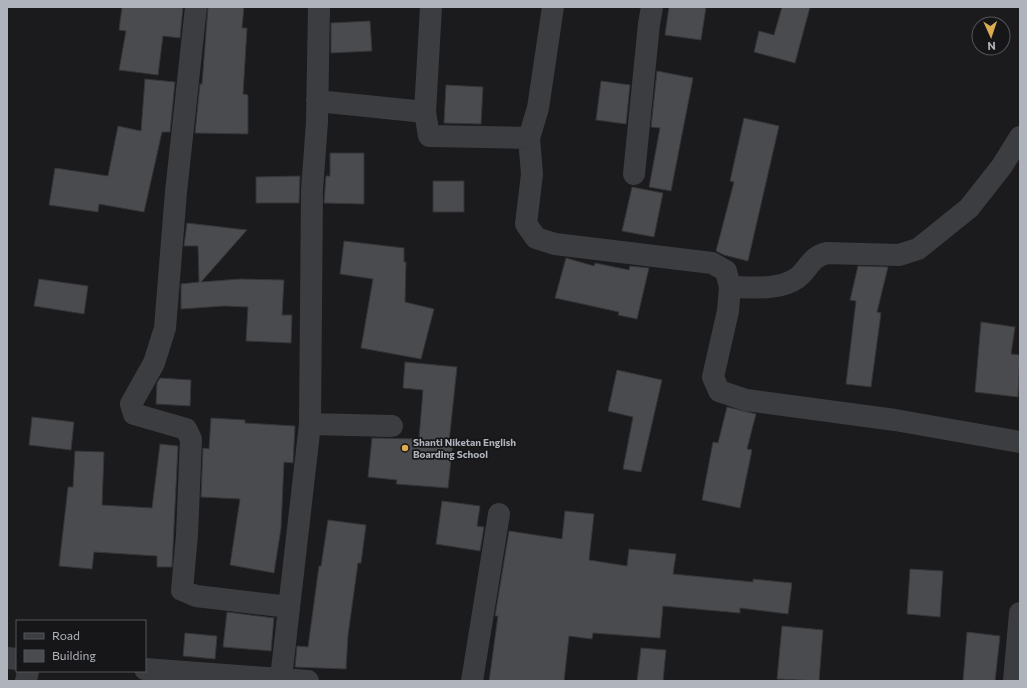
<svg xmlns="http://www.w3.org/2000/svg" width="1027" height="688" viewBox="0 0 1027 688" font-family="Commissioner,sans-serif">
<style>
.building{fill:#4a4b4f;stroke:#353538}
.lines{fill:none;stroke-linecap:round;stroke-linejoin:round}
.minor{stroke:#3c3d41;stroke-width:22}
.poi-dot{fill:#ddab52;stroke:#161618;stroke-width:1.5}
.labels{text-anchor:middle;stroke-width:3.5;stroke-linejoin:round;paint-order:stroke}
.poi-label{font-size:10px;font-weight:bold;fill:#afb3bb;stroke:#161618;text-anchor:start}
</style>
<rect width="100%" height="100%" fill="#1b1b1d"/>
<!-- building -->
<path class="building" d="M122 7H183L180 38 163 36 158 75 119 70 126 31 119 30Z
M208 7H244L242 28H247L243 94 248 95V134L195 133 200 84H202Z
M669 7H706L701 40 665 35Z
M782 7H810L795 63 754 52 759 31 774 35Z
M370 21 372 51 331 53V23Z
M657 71 693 78 671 191 649 187 660 128 651 127Z
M145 79 175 82 170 132H162L144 212 99 204 98 212 49 205 55 168 108 176 118 126 141 131Z
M601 81 630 85 626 124 596 120Z
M446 85 483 87 481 124 444 123Z
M744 118 779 126 748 261 724 255 716 251 734 182 730 181Z
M330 153H364V204L324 203 326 176H330Z
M300 176 299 203H256V177Z
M433 181H464V212H433Z
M632 187 663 193 654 237 622 231Z
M187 223 247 230 201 282 240 279 284 280 282 315H292L291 343 246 341 248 307 224 306 181 309V284L199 282 198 246H184Z
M344 241 404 248V262H406L405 302 434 309 421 359 361 348 373 279 340 274Z
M566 258 594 266 595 263 629 270 630 266 649 268 637 319 618 315 619 312 555 298Z
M858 266 888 267 877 312 881 313 871 387 846 384 856 301 850 300Z
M39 279 88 286 84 314 34 306Z
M981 322 1015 327 1011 354 1020 355 1018 397 975 392Z
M405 362 457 367 449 442H453L448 488 396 484 397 480 368 477 372 438 419 439 423 390 403 388Z
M617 370 662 380 641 472 623 469 633 417 608 411Z
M160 378 191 380 190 406 156 404 157 383Z
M727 407 756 414 747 449 752 450 740 508 702 500 713 442 718 443Z
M32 417 74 422 71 450 29 445Z
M211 418 245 420V423L295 426 293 463 284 462 281 528 274 573 230 565 240 499 201 497 203 448 209 449Z
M160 444 178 446 172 567H157V556L94 552 92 569 59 566 68 487H73L75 451 104 452 102 505 152 508Z
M442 501 480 506 477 526 484 527 480 551 436 544Z
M565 511 594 514 589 560 627 566 629 549 676 554 673 574 753 582V579L792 583 788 614 740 608V613L663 606 660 638 593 633 592 639 569 636 564 681H489L498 616H495L509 531 562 539Z
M328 520 366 525 361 563H358L348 635 346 669 295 667 297 646 308 647 319 566H321Z
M910 569 943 571 940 617 907 614Z
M227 612 274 618 271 651 223 647Z
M782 626 823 630 819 681 777 679Z
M967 632 1000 636 995 681H963Z
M185 633 217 636 215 659 183 656Z
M641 648 666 650 663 681H637Z"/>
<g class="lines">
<!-- minor -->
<path class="minor" d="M196 7 176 192 165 328 154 363 131 404 134 414 186 429 191 439 187 535 182 590 196 596 289 607
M553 7 538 108 529 138 532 174 526 224 536 238 555 244 712 263 726 271 730 287 728 311 713 377 719 391 746 400 895 420 1020 442
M317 101 425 112 429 136 529 138
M425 112 431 7
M634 174 649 24 652 7
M730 287C751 287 779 291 797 278 809 269 810 257 827 253L899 255 918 249 969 208 1002 166 1020 137
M310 424 392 426
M7 658 17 659
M145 669 308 681
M281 678 310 424 312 190 317 122 319 7
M26 681 28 671
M472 681 499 514
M1014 681 1020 613"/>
</g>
<!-- markers -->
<circle class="poi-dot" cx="405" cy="448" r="4"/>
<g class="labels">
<!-- poi labels -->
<g class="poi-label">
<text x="413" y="446">Shanti Niketan English<tspan x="413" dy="12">Boarding School</tspan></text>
</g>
</g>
<!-- border -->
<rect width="1027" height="688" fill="none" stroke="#afb3bb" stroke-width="16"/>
<!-- legend -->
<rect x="16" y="620" width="130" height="52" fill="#161618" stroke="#535559"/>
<rect x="24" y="633" width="20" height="6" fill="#3c3d41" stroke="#535559"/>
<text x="52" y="640" font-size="12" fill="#afb3bb">Road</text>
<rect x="24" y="650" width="20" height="12" fill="#4a4b4f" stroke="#535559"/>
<text x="52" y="660" font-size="12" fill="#afb3bb">Building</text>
<!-- north arrow -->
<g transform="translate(991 36) rotate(177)"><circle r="19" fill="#161618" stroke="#535559"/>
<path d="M0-3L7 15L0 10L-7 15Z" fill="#ddab52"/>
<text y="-6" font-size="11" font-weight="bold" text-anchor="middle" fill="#afb3bb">N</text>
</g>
</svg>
